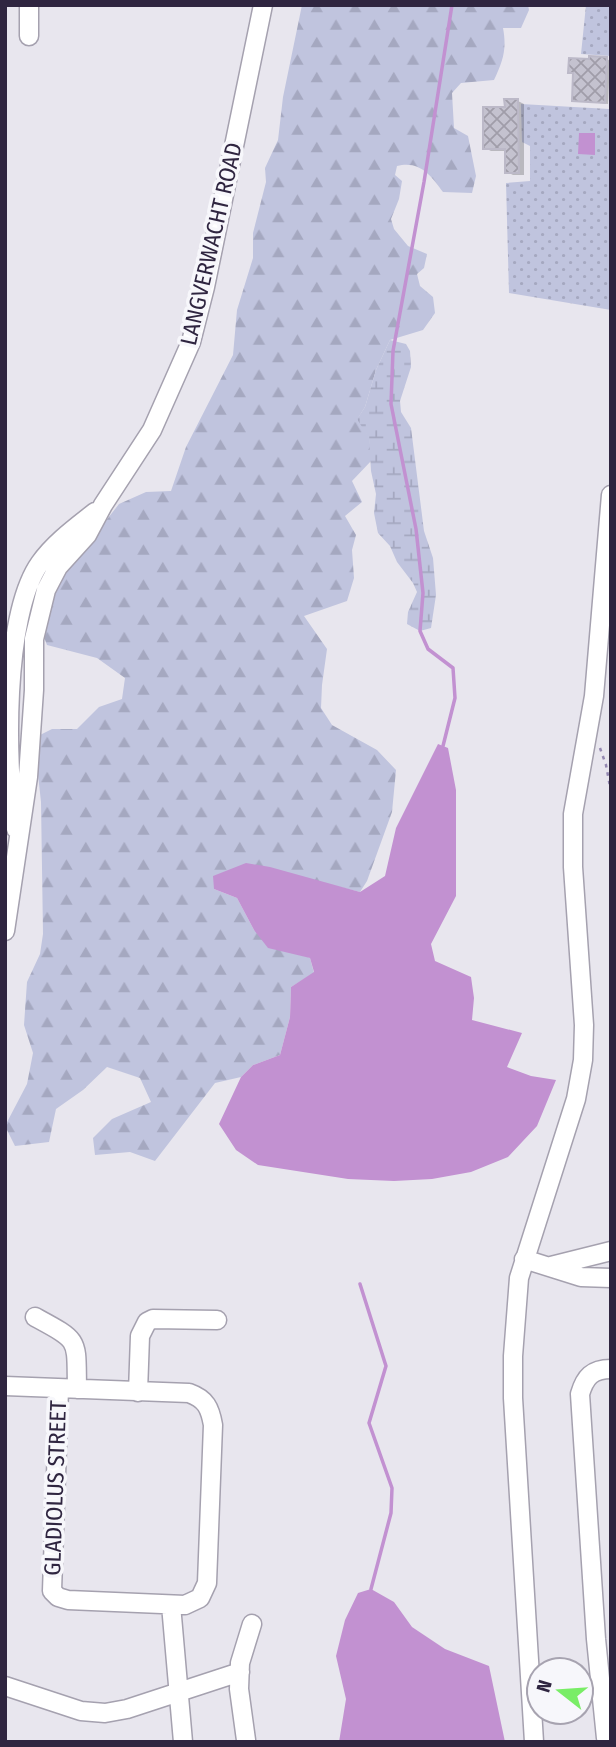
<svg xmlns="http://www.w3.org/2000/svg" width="616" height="1747" viewBox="0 0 616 1747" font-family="'Fira Sans Condensed',sans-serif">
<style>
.forest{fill:url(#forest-firs)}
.wetland{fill:url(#wetland-marsh)}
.garden{fill:url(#garden-dots)}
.water{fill:#c291d1}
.shadow{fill:#0003}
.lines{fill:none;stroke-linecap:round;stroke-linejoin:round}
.stream{stroke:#c291d1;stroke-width:3.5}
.building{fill:url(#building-cross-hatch);stroke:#bcb9c8;stroke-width:2}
.minor-casing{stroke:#a5a1af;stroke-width:21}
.path{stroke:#9488b1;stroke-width:2.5;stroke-dasharray:3.5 5;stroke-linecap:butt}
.minor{stroke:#fff;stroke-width:18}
.labels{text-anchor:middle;stroke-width:7;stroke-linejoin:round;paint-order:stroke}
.street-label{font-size:23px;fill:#2f2540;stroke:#f7f7fb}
</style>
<defs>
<pattern id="forest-firs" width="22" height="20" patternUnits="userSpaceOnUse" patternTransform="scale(1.75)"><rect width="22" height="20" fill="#c0c4de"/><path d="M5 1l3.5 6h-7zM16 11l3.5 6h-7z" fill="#a5a8c0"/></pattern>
<pattern id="wetland-marsh" width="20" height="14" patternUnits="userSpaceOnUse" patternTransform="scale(1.75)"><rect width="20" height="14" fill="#c0c4de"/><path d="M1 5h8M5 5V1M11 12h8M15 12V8" fill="none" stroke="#a5a8c0"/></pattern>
<pattern id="garden-dots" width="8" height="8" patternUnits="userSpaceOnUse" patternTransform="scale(1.75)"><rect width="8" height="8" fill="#c0c4de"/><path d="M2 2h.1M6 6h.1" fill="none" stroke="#a5a8c0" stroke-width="1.8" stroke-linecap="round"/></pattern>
<pattern id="building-cross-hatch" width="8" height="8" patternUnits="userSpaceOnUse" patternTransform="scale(1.75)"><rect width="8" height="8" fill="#c4c2cf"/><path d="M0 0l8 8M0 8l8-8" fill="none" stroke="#a09da9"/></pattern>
</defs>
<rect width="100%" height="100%" fill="#e8e6ee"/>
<!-- forest -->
<path class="forest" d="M302 5H528L529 10 521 28H503C507 49 503 61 494 80L461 83 452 93 454 128 468 136 476 176 472 193 443 192C431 175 419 160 397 166L395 175 402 181 399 199 391 219 394 229 408 246 427 254 424 268 417 274 420 286 433 297 435 313 423 330 390 340 376 370 365 407 358 418 369 437 372 460 352 481 362 502 345 516 356 535 352 550 354 578 347 601 304 616 327 649 322 685 321 708 332 725 377 750 396 770 392 812 367 881 360 892 324 883 214 889 237 898 254 930 310 958 314 973 291 987 290 1017 280 1055 253 1065 241 1077 215 1083 155 1161 130 1152 95 1155 93 1138 112 1119 151 1102 140 1078 107 1067 83 1090 56 1109 49 1142 15 1146 5 1126 27 1084 33 1053 24 1025 27 982 40 954 43 934 41 802 34 738 52 729H77L99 707 122 699 125 678 97 658 47 645 37 619 48 582 94 536 119 504 146 492 171 491 186 447 233 355 237 310 253 258V233L266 182 265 168 278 140 283 97Z"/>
<!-- wetland -->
<path class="wetland" d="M390 340 406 344 410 351 411 367 400 401 401 412 411 428 424 531 433 558 436 595 431 628 420 631 407 624 408 612 417 592 413 583 397 562 390 546 378 533 374 513 376 494 371 471 369 438 357 419 365 407 376 370Z"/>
<!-- garden -->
<path class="garden" d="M586 5H611V56L581 54Z
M611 91V310L509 293 506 183 530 181V146L522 142 521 104 609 109Z"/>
<!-- water -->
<path class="water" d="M579 133H595V155L578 154Z
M438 744 448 748 456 790V896L431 944 435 961 471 977 474 998 472 1020 522 1033 507 1067 531 1076 556 1080 537 1126 508 1157 471 1172 432 1179 394 1181 348 1179 258 1165 236 1150 219 1124 241 1077 253 1065 280 1055 290 1017 291 987 314 972 310 958 268 948 254 930 237 898 214 889 213 876 246 863 270 867 360 892 385 876 396 828Z
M371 1589 394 1602 412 1627 445 1649 489 1666 505 1742H339L346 1699 336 1656 345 1620 358 1593Z"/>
<!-- shadow -->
<path class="shadow" d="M607 59 610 61 608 104 573 100V74L570 72Z
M518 101 524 104V175H513L507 172V151H491L485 148 506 109Z"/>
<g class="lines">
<!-- stream -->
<path class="stream" d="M443 746 455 698 453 668 428 649 420 631 423 593 416 529 391 404 393 351 424 182 452 5
M360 1284 386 1366 369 1423 392 1488 391 1513 371 1589"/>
</g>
<!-- building -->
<path class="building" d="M589 56 607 57 605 103 572 101 573 73H568L569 58 589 59Z
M504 99H518L519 173H505V149H483V107H505Z"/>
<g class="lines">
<defs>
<path id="minor" d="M29 36V5
M16 829C5 767 3 615 40 563 54 543 76 527 95 512
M5 931 28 777 34 690V639L46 590 58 567 87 535 103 505 152 430 191 342 205 287 263 5
M524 1259 581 1277 611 1278
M551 1266 611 1251
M35 1317C81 1342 76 1338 77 1389
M5 1386 189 1393C206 1399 210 1408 213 1425L207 1583 200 1598 185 1605 68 1600 58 1597 52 1591 59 1389
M138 1392 140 1336 147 1322 153 1319 217 1320
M171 1605 183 1742
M5 1686 81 1711 105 1713 127 1709 240 1672
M606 1738 596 1639 580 1394C585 1377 592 1369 611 1369
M246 1740 239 1689 240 1663 252 1624
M534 1742 513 1398V1356L519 1278 576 1099 583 1060 584 1025 573 867V814L594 696 611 495"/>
</defs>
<!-- minor casing -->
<use href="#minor" class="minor-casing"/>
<!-- path -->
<path class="path" d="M600 748 606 765 611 792"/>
<!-- minor -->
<use href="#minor" class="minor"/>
</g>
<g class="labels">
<!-- street labels -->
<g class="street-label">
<text transform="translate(211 244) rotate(-77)" y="8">LANGVERWACHT ROAD</text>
<text transform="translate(55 1488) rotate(-88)" y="8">GLADIOLUS STREET</text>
</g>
</g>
<!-- border -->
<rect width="616" height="1747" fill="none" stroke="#2f2540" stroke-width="14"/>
<!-- north arrow -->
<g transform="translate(560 1691) rotate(287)"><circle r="33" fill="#f7f7fb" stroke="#a7a3b0" stroke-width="2"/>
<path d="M0-5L12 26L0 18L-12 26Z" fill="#79ed66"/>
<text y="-10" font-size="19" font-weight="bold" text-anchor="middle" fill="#2f2540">N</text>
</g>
</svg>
